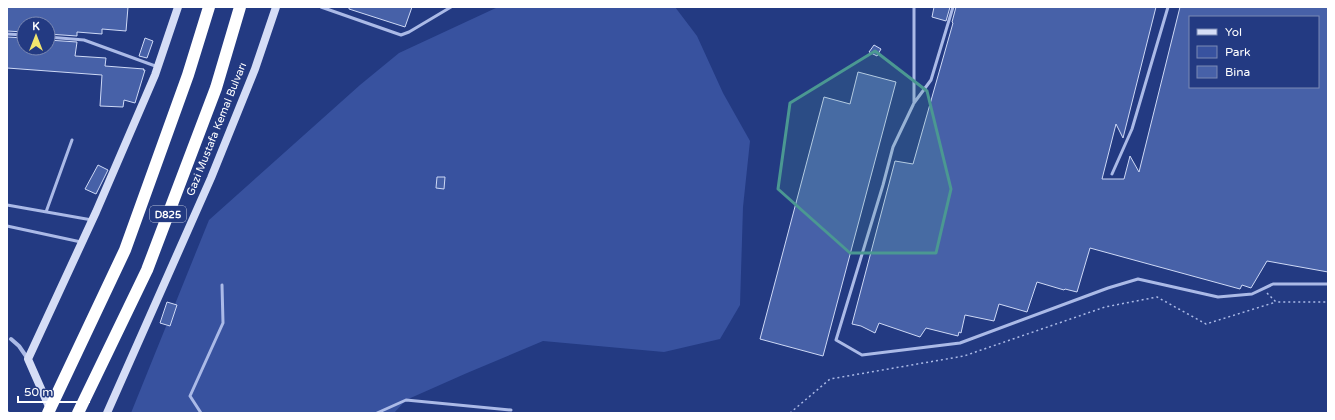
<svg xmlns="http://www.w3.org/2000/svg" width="1335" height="420" viewBox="0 0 1335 420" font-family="'Varela Round',sans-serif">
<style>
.green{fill:#38529f}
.building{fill:#4761a8;stroke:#ced9f6;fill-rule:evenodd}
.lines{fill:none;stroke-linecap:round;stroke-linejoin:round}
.path{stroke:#abbae7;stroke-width:1.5;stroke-dasharray:2 3;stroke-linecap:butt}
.lane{stroke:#abbae7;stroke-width:3}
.street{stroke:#abbae7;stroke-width:4}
.secondary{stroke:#d5ddf6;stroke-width:8}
.highway{stroke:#fff;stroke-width:12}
.marked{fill:#4b9892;fill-opacity:0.2;stroke:#4b9892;stroke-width:3;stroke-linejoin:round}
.labels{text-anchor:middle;stroke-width:3;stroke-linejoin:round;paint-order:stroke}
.shield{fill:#233a82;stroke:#bdc4da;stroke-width:1}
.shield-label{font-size:10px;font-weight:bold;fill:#fff}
.street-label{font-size:11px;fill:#fff;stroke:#233a82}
</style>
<rect width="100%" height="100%" fill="#233a82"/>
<!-- green -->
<path class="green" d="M498 7H675L697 36 723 93 750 141 743 207 740 305 720 339 664 352 543 341 467 373 406 400 394 413H131L209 220 360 85 399 53Z"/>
<!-- building -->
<path class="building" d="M7 7H128L126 31 102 29V34L77 32V36L48 34V24H24V32L7 31Z
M349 7H412L405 27 349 9Z
M934 7H950L946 21 932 17Z
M956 7H1156L1123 138 1116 124 1102 179H1124L1130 156 1139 172 1180 7H1328V272L1267 261 1251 288 1242 285 1240 289 1090 248 1077 292 1065 289 1064 290 1037 282 1027 312 999 304 994 321 965 315 961 333 959 332 958 336 926 328 920 337 879 323 875 333 861 326 852 324 895 161 913 164 953 23 952 22ZM1190 17H1318V87H1190Z
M7 37 24 38V48H48V40L77 42 75 56 106 58 105 66 144 69 143 70H145L135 103 124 100 123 107 100 106 102 75 7 68Z
M145 38 153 41 147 58 139 56Z
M874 45 881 49 877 56 869 52Z
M858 72 896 82 823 356 760 339 824 97 850 104Z
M98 165 108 170 96 194 85 189Z
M437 177H445L444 189 436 188Z
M167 302 177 305 170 326 160 323Z"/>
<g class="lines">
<!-- path -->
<path class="path" d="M1267 293 1276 302H1328
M790 413 830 379 964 356 1105 307 1157 297 1206 324 1276 302"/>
<!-- lane -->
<path class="lane" d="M321 7 401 35 409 32 451 7
M953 7 931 80 914 103 893 147 883 185 836 340 862 355 960 343 1108 288 1138 279 1218 297 1252 294 1273 284H1328
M7 34 24 35
M48 37 84 40 158 67
M914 103V7
M1112 174 1132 129 1168 7
M7 205 92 220
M46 212 72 140
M7 226 81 242
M7 412 8 413
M201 413 190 396 223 323 222 285
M377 413 406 400 511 410"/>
<!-- street -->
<path class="street" d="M11 339 19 346 28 359"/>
<!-- secondary -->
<path class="secondary" d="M50 409 28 359 96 212 155 75 178 7
M107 413 211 178 255 69 276 7"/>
<!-- highway -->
<path class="highway" d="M48 413 125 250 188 75 209 7
M78 413 147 270 216 88 240 7"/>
</g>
<!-- marked area -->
<path class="marked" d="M875 51 927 91 951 189 936 253H850L778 189 790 103Z"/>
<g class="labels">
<!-- shield labels -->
<rect class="shield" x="150" y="206" width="36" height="16" rx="3"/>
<g class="shield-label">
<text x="168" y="218">D825</text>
</g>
<!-- street labels -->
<g class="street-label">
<text transform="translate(216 129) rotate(-68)" y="4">Gazi Mustafa Kemal Bulvarı</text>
</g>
</g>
<!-- border -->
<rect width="1335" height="420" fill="none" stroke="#ffffff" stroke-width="16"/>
<!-- legend -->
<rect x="1189" y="16" width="130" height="72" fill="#233a82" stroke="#7b89b4"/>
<rect x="1197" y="29" width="20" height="6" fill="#d5ddf6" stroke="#7b89b4"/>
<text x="1225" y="36" font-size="12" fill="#ffffff">Yol</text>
<rect x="1197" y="46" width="20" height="12" fill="#38529f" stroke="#7b89b4"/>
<text x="1225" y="56" font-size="12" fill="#ffffff">Park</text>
<rect x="1197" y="66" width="20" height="12" fill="#4761a8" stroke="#7b89b4"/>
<text x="1225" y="76" font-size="12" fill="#ffffff">Bina</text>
<!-- north arrow -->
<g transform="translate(36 36)"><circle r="19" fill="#233a82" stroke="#7b89b4"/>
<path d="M0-3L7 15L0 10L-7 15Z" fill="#f2e56e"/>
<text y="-6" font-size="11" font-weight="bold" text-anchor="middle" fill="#ffffff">K</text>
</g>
<!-- scale -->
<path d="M18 396v6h71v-6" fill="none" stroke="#ffffff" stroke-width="2"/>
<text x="24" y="396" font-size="12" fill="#ffffff" stroke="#233a82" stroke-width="3" paint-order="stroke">50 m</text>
</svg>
